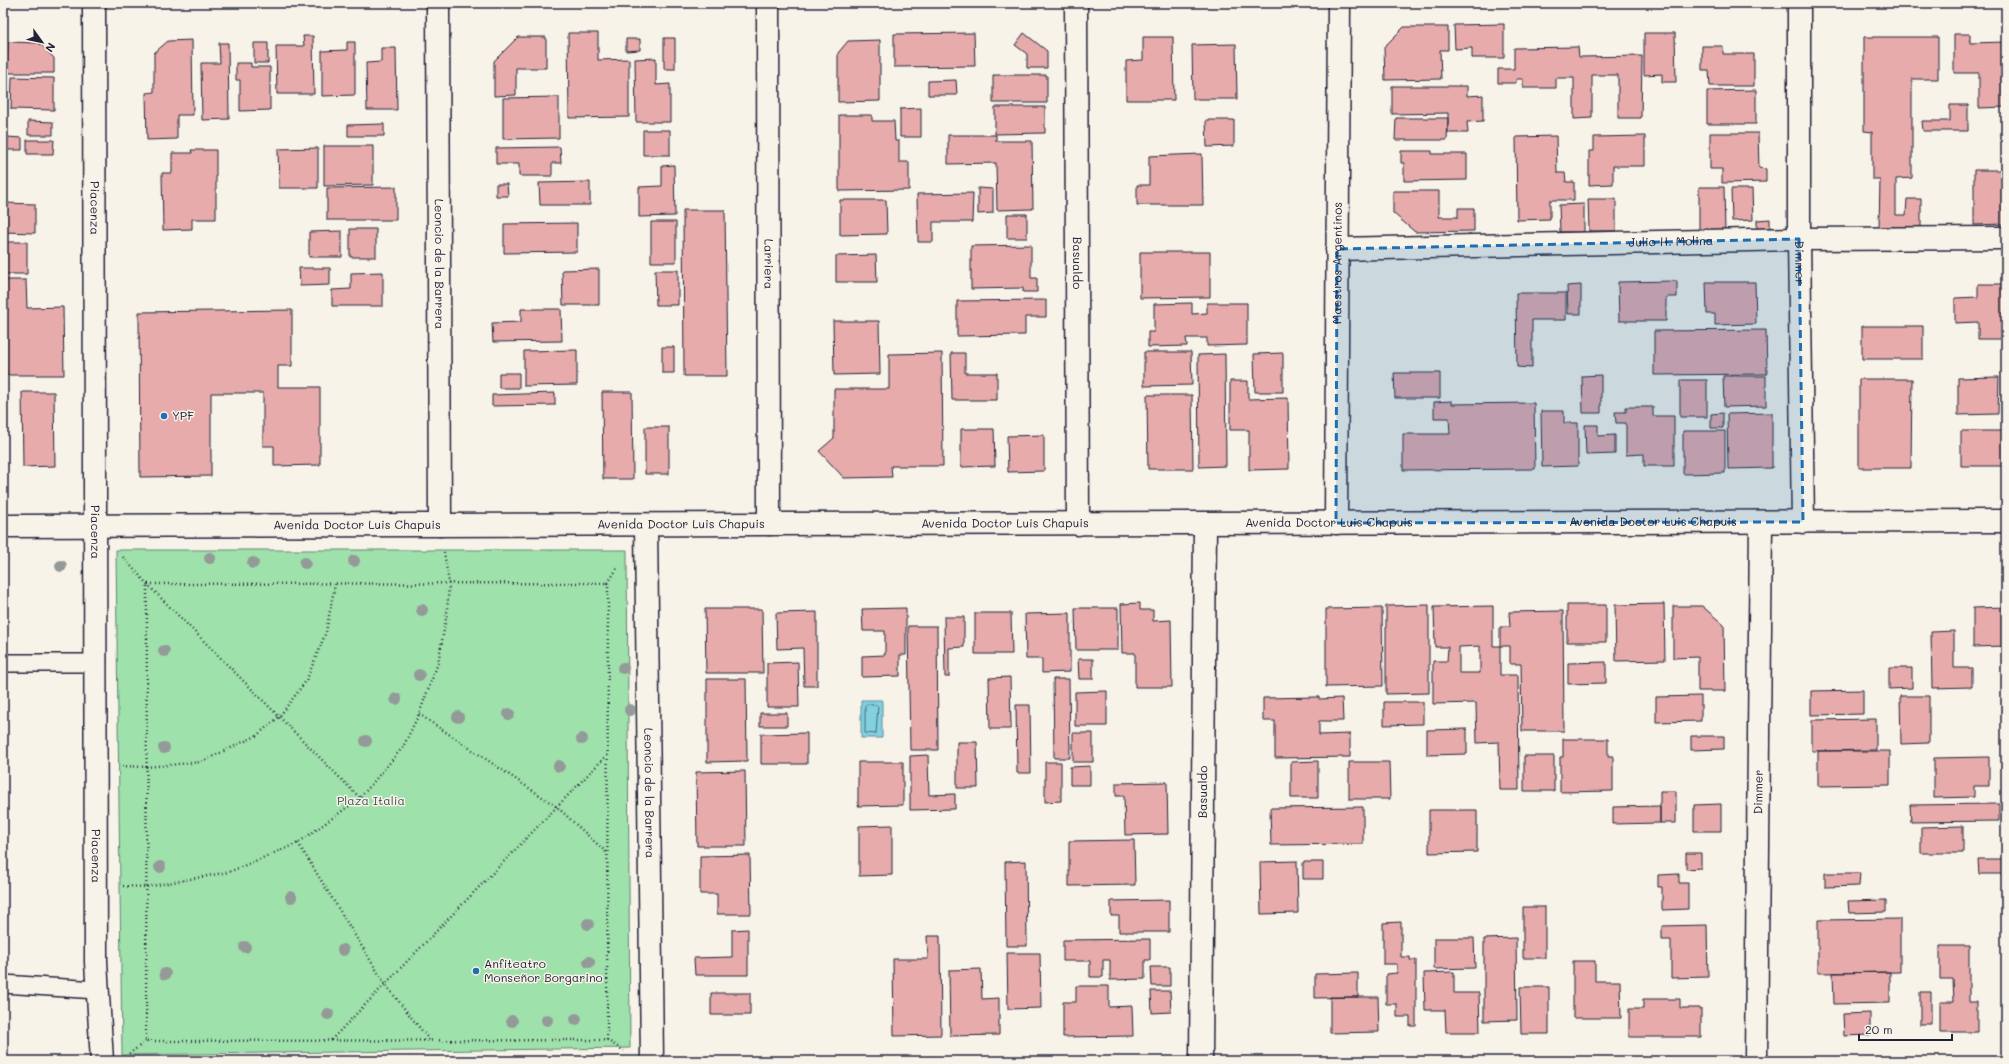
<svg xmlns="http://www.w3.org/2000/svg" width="2009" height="1064" viewBox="0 0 2009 1064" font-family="Mali,sans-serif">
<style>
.green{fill:#9fe1ab;stroke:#608273}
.water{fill:#82d1df;stroke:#5c8b9d}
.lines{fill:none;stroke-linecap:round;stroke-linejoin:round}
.shore{stroke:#48687d;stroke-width:1}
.building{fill:#e6abaa;stroke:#22223b;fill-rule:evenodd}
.lane-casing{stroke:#22223b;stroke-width:20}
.street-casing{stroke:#22223b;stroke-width:25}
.secondary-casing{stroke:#22223b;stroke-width:25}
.path{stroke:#22223b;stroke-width:2.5;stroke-dasharray:1 3;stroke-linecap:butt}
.lane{stroke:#f7f3e8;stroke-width:17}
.street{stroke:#f7f3e8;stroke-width:22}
.secondary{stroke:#f7f3e8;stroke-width:22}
.tree{fill:#939a98}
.marked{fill:#1f6fb2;fill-opacity:0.2;stroke:#1f6fb2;stroke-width:3;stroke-dasharray:8 5;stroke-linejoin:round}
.poi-dot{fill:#1f6fb2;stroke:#f7f3e8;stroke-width:1.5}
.labels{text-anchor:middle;stroke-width:3;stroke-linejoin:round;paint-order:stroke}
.street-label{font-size:12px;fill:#22223b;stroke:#f7f3e8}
.poi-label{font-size:12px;fill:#22223b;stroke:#f7f3e8;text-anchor:start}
.park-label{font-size:12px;fill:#415257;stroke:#f7f3e8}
</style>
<rect width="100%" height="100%" fill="#f7f3e8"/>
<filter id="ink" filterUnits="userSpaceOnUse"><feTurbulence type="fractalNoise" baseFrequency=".025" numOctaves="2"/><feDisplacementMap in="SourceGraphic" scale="8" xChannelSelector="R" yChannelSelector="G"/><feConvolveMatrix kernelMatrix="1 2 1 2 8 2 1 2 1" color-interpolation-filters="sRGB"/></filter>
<g filter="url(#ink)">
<!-- green -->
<path class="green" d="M116 550H627L630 1048 122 1055Z"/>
<!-- water -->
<path class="water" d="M861 700H882V738H861Z"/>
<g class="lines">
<!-- shore -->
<path class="shore" d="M867 704 878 706 876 734 865 733V706Z"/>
</g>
<!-- building -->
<path class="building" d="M1504 24V58H1472V48L1455 49 1454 25Z
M1404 27H1448V50H1440L1441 79 1385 80 1384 47Z
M568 33H598V60L629 59V117L569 118Z
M974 33 975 66 894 67V34Z
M1024 33 1047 51V68H1027V54L1015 45Z
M1644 33H1675L1676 82H1662V74L1644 75Z
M1954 34H1970V43L2006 42V107L1979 108V73H1954Z
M303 36H313L314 94H277L276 46H304Z
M518 37H546V68H516V95L494 96V61Z
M1143 37H1173L1174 100H1126V61L1143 60Z
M1864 37H1938V79H1912V178L1896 179V215H1906L1907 199H1921V228H1879L1880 179H1872V132L1864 131Z
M664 38H675V69H664Z
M626 39H640V50L626 51Z
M192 40 193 115H177V139L147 140 146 93 154 92V53L168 41Z
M880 40V101L838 102V53L848 41Z
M8 42 39 43 54 58V73H7Z
M347 42H355V95L322 96V51L347 50Z
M219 43H228L229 119 202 120 201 63H220Z
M254 43H268V63H254Z
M1236 44 1237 99H1193L1192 45Z
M1702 46H1723V54H1754V86H1710L1709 70H1702Z
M1578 47 1579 57 1642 56 1641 118H1618V75H1592V118L1574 119V78H1556V88H1523V79H1516V83H1498V69H1514V48Z
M381 48H396L397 110H367L366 63 381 62Z
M656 58V85L670 84V122H636L635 59Z
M236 63H251V67H270V110L240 111V80H236Z
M993 75H1047V103H993Z
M12 77 54 78V110L11 109Z
M956 80 957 95H928V81Z
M1392 86H1467V96L1483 95V121L1467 122 1468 133H1448V113L1392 114Z
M1756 90V124H1707V91Z
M559 97V138L503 139V98Z
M1950 105H1968V131H1923L1922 121H1950Z
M995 107H1045V133L995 134Z
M921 108V137H900V109Z
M839 115H872V121H894L895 141H899V162H909V190L839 191Z
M1396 118H1448L1447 140H1395Z
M1206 120H1234V146L1207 147Z
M28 121 53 122V135H28Z
M384 124V136H348V125Z
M643 130H670V155H643Z
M1710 133H1758L1759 168 1766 169V182L1722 183V169H1710Z
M948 135H996V141H1032L1033 209 997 210 996 163 948 164Z
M1556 136 1557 173H1565L1566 182H1574V200H1550V219L1517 220 1516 137Z
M1645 136V166H1613V184L1589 185V151H1594V137Z
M7 137 22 138V150H7Z
M27 140H54L53 154H27Z
M324 146H373V185L324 186Z
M560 147 561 163H552V176H519V164H496V148Z
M318 148V188H279L278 149Z
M191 150H216V219H192V229L163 230 162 173H172V153H192Z
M1401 151H1432V154H1467V180L1404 181V163H1401Z
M1202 154 1203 205H1137V185H1149V156Z
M674 165 675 216 639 217V187L662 186V166Z
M1974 170H2006V224L1974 225Z
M590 182V205H540L539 183Z
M496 184H507L508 196H496Z
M396 187V220H327V188Z
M1699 187H1724L1725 233H1699Z
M978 188 993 189V213L978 214Z
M1731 189H1752L1753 220 1732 221Z
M1393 191H1439V217H1458V208H1474V231L1415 232 1393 213Z
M973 193 972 222H933V242H918L917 194Z
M1588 199H1616V231H1589Z
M840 200H886L887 234 840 235Z
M3 203 35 204V233L3 232Z
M1584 204V232H1560L1559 205Z
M683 210H725L727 376H684Z
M1007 214H1027V238H1007Z
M1770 219V230H1757V220Z
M651 222H676V262H651Z
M577 223V252L504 253V224Z
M350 229H376V257H350Z
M342 231V257H309V232Z
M3 242H27V274H3Z
M1031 245V278H1037V292H1023V288L971 289V246Z
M1140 252H1210V297L1140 298Z
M876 255 877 282H836V256Z
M299 268H330V285L300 286Z
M599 269V305H563L562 270Z
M655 270H678V305H656Z
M383 272V306H332V290L351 289V273Z
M3 280H26L27 308 63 307 64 375H3Z
M1677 281V297H1666V321H1619L1618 282Z
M1706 282H1755L1756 324 1715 325V314H1707Z
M1978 284H2006V339H1978V322L1955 323V298L1978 297Z
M1581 285V314H1568L1567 286Z
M1516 293H1566V320H1532V368L1517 367Z
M1046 300V317H1025V335L957 336V301Z
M1192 303V314L1207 313V303H1247V345L1207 346V338H1186L1187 346 1148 347V332H1154V304Z
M521 309H561L562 341 493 342 492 323 521 322Z
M292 310V366H278V387H320V465L274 466V446H263V393H211V476L140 477 139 312Z
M833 321H879L880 374 834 375Z
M1862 326H1923V359H1862Z
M1766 330 1767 374 1654 375V331Z
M662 347H674V373H662Z
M577 350V385L524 386V351Z
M1144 352H1191L1192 385 1144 386Z
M942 353 943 466H891L892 477 844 478 819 451 834 438V389H889V354Z
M951 353H965V373H997V400H952Z
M1283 353V392H1255L1254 354Z
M1225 354 1226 466 1199 467 1198 355Z
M499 373H519V388H499Z
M1394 373H1440V398H1395Z
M1601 375V413H1583L1582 376Z
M1723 376H1766V406L1724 407Z
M1999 377 1998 414 1958 415V378Z
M1859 379H1912L1911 468H1859Z
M1680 380H1707V417H1680Z
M1230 381H1248V399L1288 398 1289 469 1249 470V430H1230Z
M22 392H54L55 466 23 467Z
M602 392H632L633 479H603Z
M555 393V405L492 406V395Z
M1147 395H1192L1193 469H1148Z
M1452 401V404L1534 403 1535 469 1403 470V434H1450L1449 418H1434V402Z
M1626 407H1653V416H1674V466H1644V454L1626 455V423H1616L1615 412H1626Z
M1541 411H1564V423H1578V466L1542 467Z
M1723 413V428H1711V414Z
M1772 413V468L1728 469 1727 414Z
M1585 425H1598V436L1615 435V454L1586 455Z
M645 427H669V474H645Z
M961 429H994L995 466 961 467Z
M1683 431H1725V473L1683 474Z
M1961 431H2005V466H1961Z
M1044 435V471L1008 472 1007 436Z
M1140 603V610H1153V621L1171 620 1172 687H1135V653H1122L1121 604Z
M1664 604 1665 660 1616 661 1615 605Z
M1429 605V693L1386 694V606Z
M1567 605H1606V642H1567Z
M1493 606V646H1500V675H1518L1519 790H1500L1499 742 1477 743 1476 703 1433 704V661H1447L1448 647H1435L1434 607ZM1480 646V673H1459V647Z
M1673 606H1702L1724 625 1725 691H1698V657L1673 658Z
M2006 607V646L1973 647V608Z
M906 608V655H900V676L862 677V656L885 655V631H863L862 609Z
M1075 608H1118V650H1076Z
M1382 608 1383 686 1326 687V609Z
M705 609H762L763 673H706Z
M1563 611 1564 731H1522L1521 664H1510V646H1500V627H1510L1509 612Z
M817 612V686H804L803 648 777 649 776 613Z
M975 613H1011L1012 654H975Z
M1070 613V672L1042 673V659H1026L1025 614Z
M944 617H964V647L949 648V677H945Z
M908 626H937L938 750H910Z
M1954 631V668H1972V687L1932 688 1931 632Z
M1078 659H1093V679H1079Z
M798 662 799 707H767V663Z
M1606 662V683L1568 684V663Z
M1889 668H1912V688L1889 689Z
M1010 677 1011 729H990L989 678Z
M707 679H746L747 761 707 762Z
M1053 679H1069L1070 758H1054Z
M1863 690V714L1811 715V691Z
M1107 691V726H1075V692Z
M1701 696V721L1656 722V697Z
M1900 696H1929V743L1901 744Z
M1319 697V699L1342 698 1343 721H1319V735L1350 734V757L1275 758V721H1263V698Z
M1384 702H1423V724L1384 725Z
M1016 705H1030L1031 773H1017Z
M760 713H787V726H760Z
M1876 719V750L1812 751V720Z
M1467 729V754L1427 755V730Z
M807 733V764H761V734Z
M1073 733H1093V762H1073Z
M1691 736H1724V749L1691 750Z
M1563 739H1608V756H1613V791L1560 792V757H1563Z
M957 742H977L978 788H957Z
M1818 751H1890V785L1818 786Z
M928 755 929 795 955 794V809L910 810V756Z
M1524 756H1554V791H1524Z
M1989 757V786H1974V797L1934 798V758Z
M1318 761V798H1291V762Z
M858 762H903V805L858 806Z
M1045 762H1061V801L1045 802Z
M1349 762H1389L1390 799H1349Z
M1090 766V785H1070V767Z
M745 771 746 846H697L696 772Z
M1167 782 1168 834 1125 835 1124 796H1116V783Z
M1660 791H1676V823H1660Z
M1721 804V831H1694V805Z
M1999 804V821L1911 822 1910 805Z
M1660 806V823L1613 824V807Z
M1363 807V844L1271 845 1270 808Z
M1429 810H1477V852L1429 853Z
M892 825V875L859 876V826Z
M1963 826V853H1921V827Z
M1134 840 1135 885 1069 886V841Z
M1686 853H1701V868L1686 869Z
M750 855 751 914H717V894H700V856Z
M1978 859H2006V874H1979Z
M1026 861 1027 946H1006L1005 862Z
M1297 861 1298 913 1261 914 1260 862Z
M1303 862H1323V879H1303Z
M1825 873H1860L1859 886 1825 887Z
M1679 874V883H1688V909L1662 910V887H1658V875Z
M1169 900V932H1119V916H1111V901Z
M1886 900V912L1849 913 1848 901Z
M1523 907H1545V958H1523Z
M1900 919V972L1818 973V920Z
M1401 922V957H1410V960H1416V1026H1410V1017H1397V1004H1386V974L1397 973V964H1383V923Z
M1707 925 1708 977 1671 978V940H1662V926Z
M748 929V975H695L694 958 732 957V930Z
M927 936H940L941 1035 894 1036 893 959H928Z
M1434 938H1474L1475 968 1434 969Z
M1516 938 1517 1020 1484 1021V939Z
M1150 939V960H1145V979L1110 980V960H1103V977H1090V961H1063V940Z
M1940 946H1969V1002H1977V1032H1940V1002H1954L1953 979H1940Z
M1007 953H1040L1041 1008 1008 1009Z
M1573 961H1595V981H1620L1621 1018H1573Z
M1151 967H1170V986H1152Z
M981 969 982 999 999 998V1035L950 1036 949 970Z
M1454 972V993H1479L1480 1032H1446L1445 1010H1425L1424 973Z
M1890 972V1003L1834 1004 1833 973Z
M1358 973V997L1315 998V974Z
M1076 986H1109V1007L1132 1006 1133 1036 1063 1037V1002H1076Z
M1520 987H1549V1034H1521Z
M1151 991H1170L1171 1012 1152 1013Z
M1920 992H1931V1024H1920Z
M711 993H750V1015H711Z
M1330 997H1378L1379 1032 1330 1033Z
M1643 999H1680V1008H1701V1037H1629V1009H1643Z
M1870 1013V1035L1844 1036 1843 1014Z"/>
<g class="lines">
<defs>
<path id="lane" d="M3 663H95
M3 984 97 990"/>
<g id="street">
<path id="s1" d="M94 3 96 962 102 1061"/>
<path id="s2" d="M438 3 440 525"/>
<path id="s3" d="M768 3 769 524"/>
<path id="s4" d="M1076 3 1078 524"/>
<path id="s5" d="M1799 3V239L1803 522"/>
<path id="s6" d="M1337 249 1799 239 2006 238"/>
<path id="s7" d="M1336 523 1339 3"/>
<path id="s8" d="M646 525 652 1061"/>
<path id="s9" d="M1201 1061 1205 524"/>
<path id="s10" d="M1756 1061 1761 522"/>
</g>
<g id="secondary">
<path id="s11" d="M3 526 2006 521"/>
</g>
</defs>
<!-- lane casing -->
<use href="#lane" class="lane-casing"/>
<!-- street casing -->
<use href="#street" class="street-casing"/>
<!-- secondary casing -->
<use href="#secondary" class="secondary-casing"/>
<!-- path -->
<path class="path" d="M123 557 147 584 360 798
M608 583 607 1040 146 1041 147 584Z
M608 583 618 567
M419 714 557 807 607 853
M122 766 146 767 201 762 256 736 279 717 306 681 326 632 335 584
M298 843 385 984 430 1041
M123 886 146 887 229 872 298 843 360 798 403 747 419 714 438 663 447 613 449 583 444 552
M331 1040 607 755
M607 1040 624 1051
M129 1054 146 1041"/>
<!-- lane -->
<use href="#lane" class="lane"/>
<!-- street -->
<use href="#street" class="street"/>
<!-- secondary -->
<use href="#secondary" class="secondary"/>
</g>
<!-- trees -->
<g class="tree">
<circle cx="210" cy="558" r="6"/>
<circle cx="354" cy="561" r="6"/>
<circle cx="253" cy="563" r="6"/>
<circle cx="305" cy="563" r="6"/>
<circle cx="61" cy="566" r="6"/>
<circle cx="422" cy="610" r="6"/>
<circle cx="164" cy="651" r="6"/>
<circle cx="623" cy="668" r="6"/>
<circle cx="419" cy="675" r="6"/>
<circle cx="396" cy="699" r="6"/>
<circle cx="630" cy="710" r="6"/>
<circle cx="509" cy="714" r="6"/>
<circle cx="458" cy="717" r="6"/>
<circle cx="582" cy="739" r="6"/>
<circle cx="366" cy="741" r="6"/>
<circle cx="164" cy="748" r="6"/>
<circle cx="559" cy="766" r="6"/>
<circle cx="160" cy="867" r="6"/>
<circle cx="291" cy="897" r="6"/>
<circle cx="588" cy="924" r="6"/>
<circle cx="245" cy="947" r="6"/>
<circle cx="343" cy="950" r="6"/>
<circle cx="589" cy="962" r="6"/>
<circle cx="165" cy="974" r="6"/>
<circle cx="328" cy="1014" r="6"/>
<circle cx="576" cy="1019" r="6"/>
<circle cx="547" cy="1020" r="6"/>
<circle cx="512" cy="1021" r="6"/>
</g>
</g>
<!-- marked area -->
<path class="marked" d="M1799 239 1803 522 1336 523 1337 249Z"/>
<!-- markers -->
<g class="poi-dot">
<circle cx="164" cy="416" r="4"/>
<circle cx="476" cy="971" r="4"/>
</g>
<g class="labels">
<!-- street labels -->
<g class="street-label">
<text dy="4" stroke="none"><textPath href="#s1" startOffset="205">Piacenza</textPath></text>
<text dy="4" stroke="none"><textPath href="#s6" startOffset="334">Julio H. Molina</textPath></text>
<text dy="4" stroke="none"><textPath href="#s4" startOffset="260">Basualdo</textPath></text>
<text dy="4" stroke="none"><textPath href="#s7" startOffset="260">Maestros Argentinos</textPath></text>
<text dy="4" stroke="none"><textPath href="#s5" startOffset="260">Dimmer</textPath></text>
<text dy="4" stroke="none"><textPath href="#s2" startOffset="261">Leoncio de la Barrera</textPath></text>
<text dy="4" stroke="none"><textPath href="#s3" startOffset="261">Larriera</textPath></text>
<text dy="4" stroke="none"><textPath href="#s11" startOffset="1326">Avenida Doctor Luis Chapuis</textPath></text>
<text dy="4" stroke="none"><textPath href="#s11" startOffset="1650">Avenida Doctor Luis Chapuis</textPath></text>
<text dy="4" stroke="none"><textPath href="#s11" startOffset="1002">Avenida Doctor Luis Chapuis</textPath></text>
<text dy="4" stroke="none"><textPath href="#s11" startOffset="354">Avenida Doctor Luis Chapuis</textPath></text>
<text dy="4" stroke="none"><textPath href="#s11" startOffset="678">Avenida Doctor Luis Chapuis</textPath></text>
<text dy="4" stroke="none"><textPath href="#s1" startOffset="529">Piacenza</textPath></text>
<text dy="4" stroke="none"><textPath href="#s9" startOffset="269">Basualdo</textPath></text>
<text dy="4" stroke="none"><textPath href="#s10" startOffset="269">Dimmer</textPath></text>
<text dy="4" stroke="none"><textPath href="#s8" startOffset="268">Leoncio de la Barrera</textPath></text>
<text dy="4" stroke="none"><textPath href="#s1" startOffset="853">Piacenza</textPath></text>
</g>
<!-- poi labels -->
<g class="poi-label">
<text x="172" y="420">YPF</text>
<text x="484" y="968">Anfiteatro<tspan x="484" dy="14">Monseñor Borgarino</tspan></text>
</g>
<!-- park labels -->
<g class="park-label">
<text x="371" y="805">Plaza Italia</text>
</g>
</g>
<!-- margin -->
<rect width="2009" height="1064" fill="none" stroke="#f7f3e8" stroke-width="16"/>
<rect x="8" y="8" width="1993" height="1048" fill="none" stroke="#22223b" stroke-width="1.5" filter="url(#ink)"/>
<!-- north arrow -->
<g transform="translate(42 42) rotate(123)" stroke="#f7f3e8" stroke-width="3" paint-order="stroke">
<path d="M0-3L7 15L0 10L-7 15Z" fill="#22223b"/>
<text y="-6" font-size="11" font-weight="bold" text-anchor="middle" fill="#22223b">N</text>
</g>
<!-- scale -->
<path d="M1859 1034v6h93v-6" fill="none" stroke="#22223b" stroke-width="2"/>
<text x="1865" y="1034" font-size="12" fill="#22223b" stroke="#f7f3e8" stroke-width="3" paint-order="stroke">20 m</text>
</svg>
